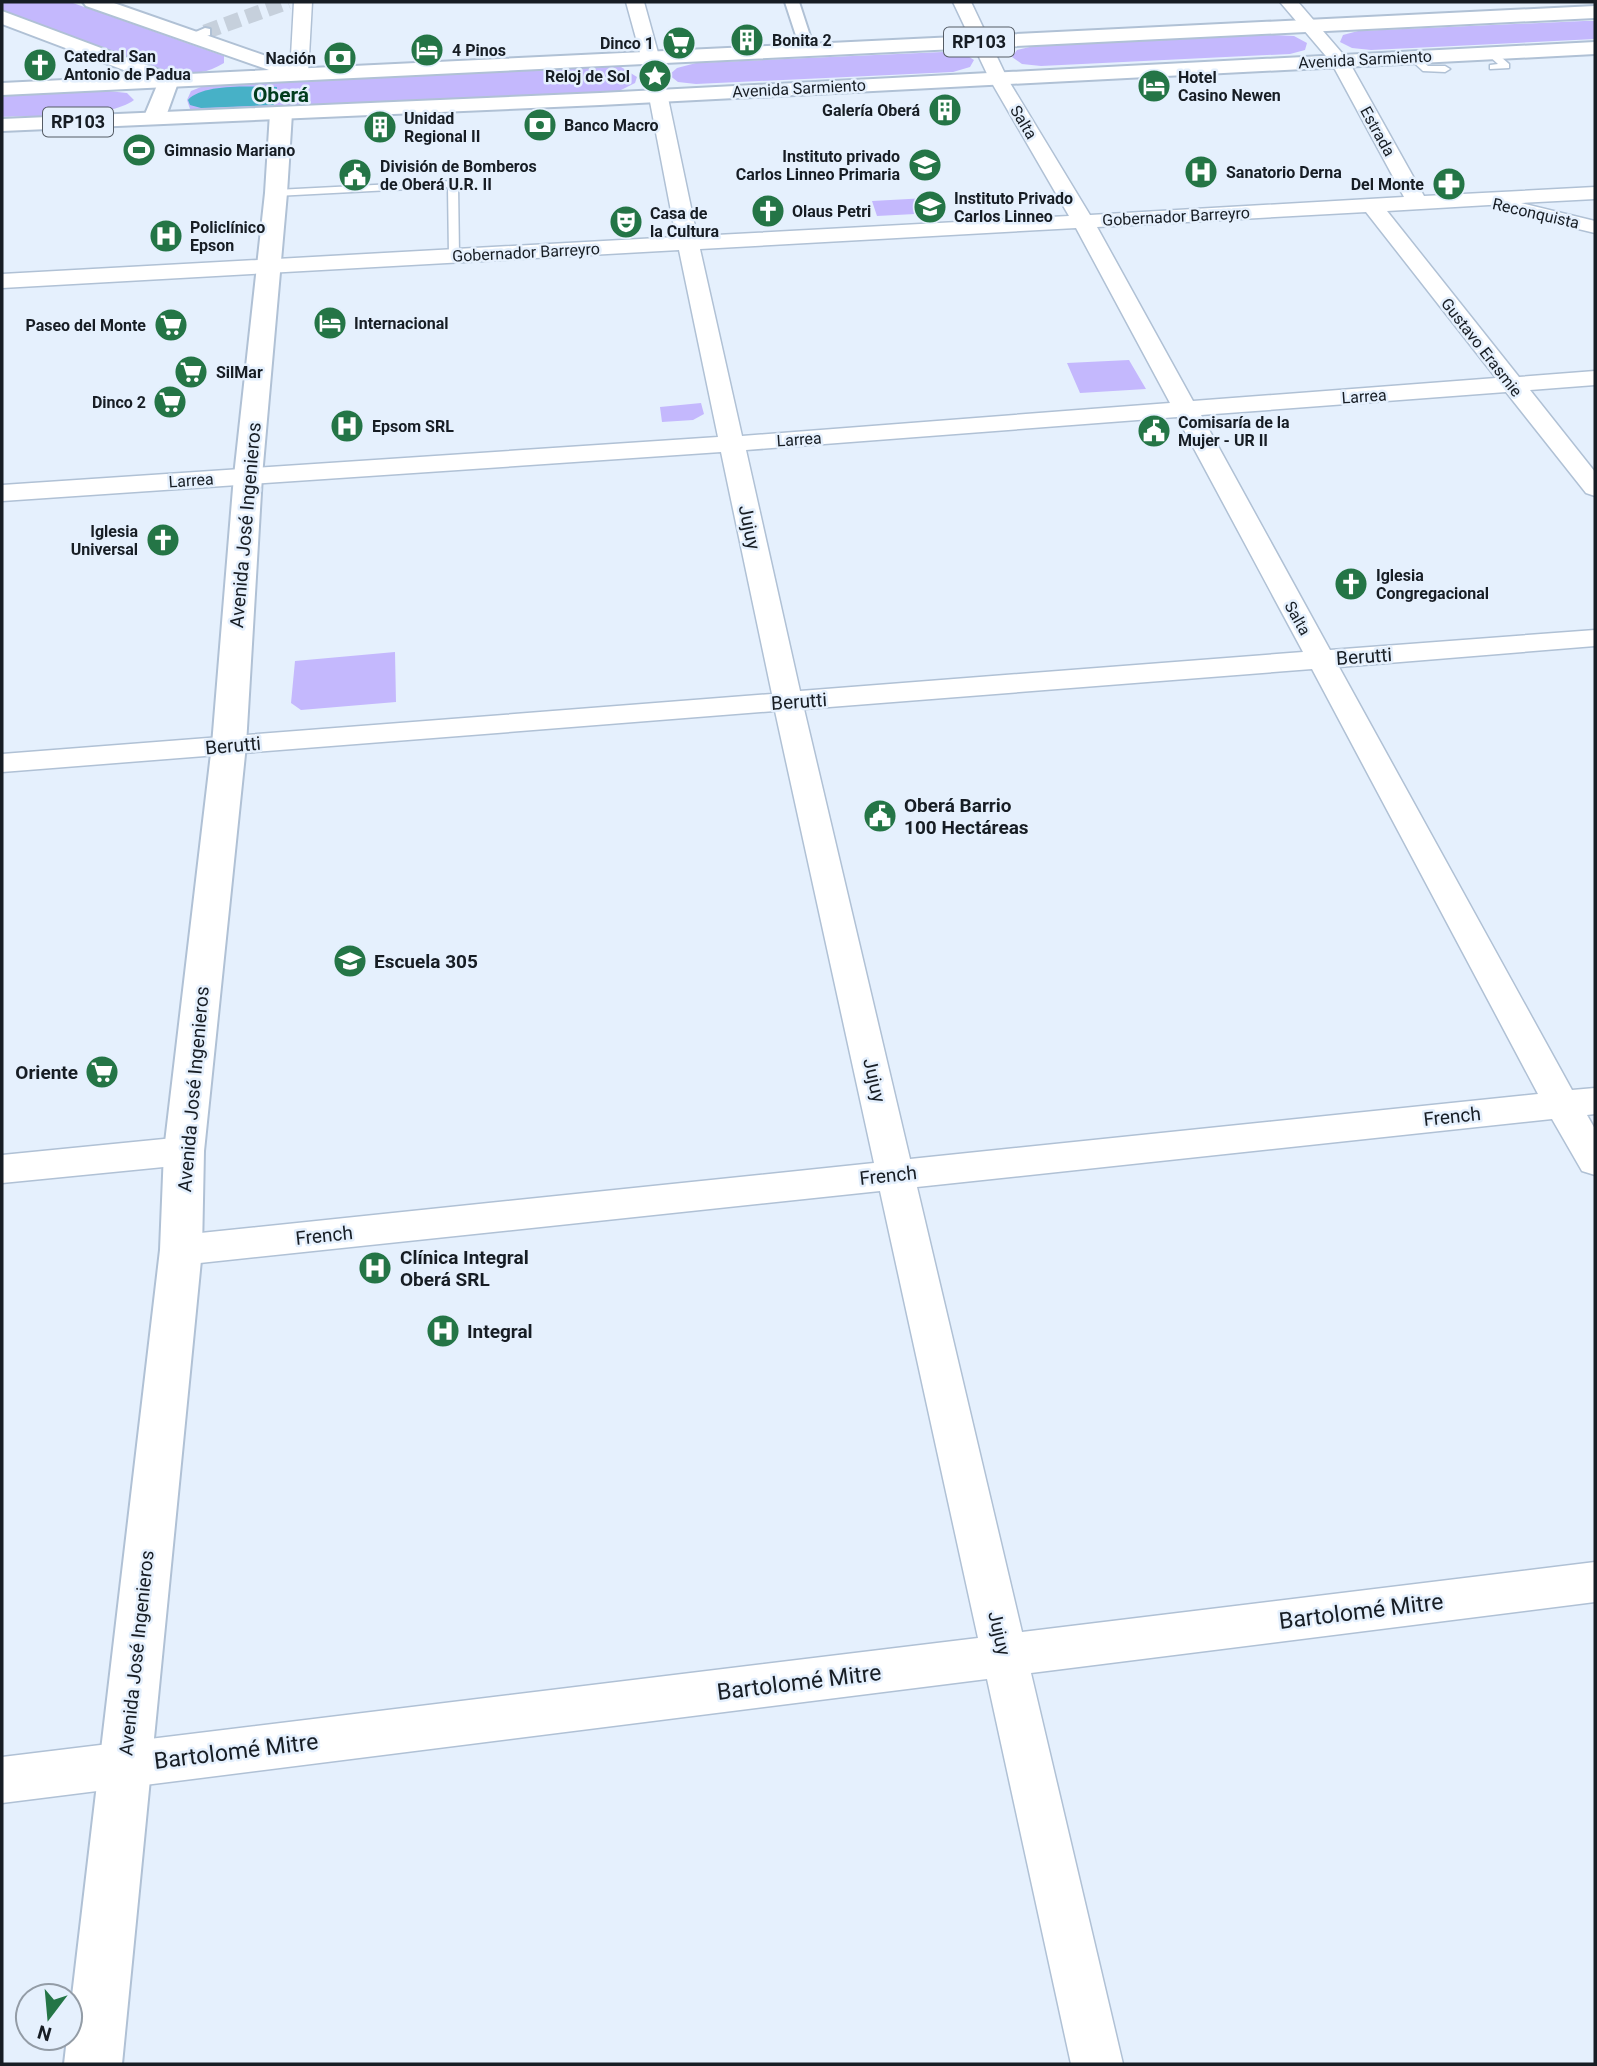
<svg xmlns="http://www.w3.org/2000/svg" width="1597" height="2066" viewBox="0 0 1597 2066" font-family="Roboto,sans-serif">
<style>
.green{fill:#c4b8fd}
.water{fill:#47b1c7}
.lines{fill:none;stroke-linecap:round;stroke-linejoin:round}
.pedestrian-tunnel{stroke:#c6d0dc;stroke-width:15;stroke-dasharray:15 7;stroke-linecap:butt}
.service-casing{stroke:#b0c1d5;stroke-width:3}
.pedestrian-casing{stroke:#b0c1d5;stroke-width:4}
.minor-casing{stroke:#b0c1d5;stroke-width:3}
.secondary-casing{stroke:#b0c1d5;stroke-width:4}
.primary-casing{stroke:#b0c1d5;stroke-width:4}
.service{fill:#fff;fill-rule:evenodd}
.pedestrian{fill:#fff;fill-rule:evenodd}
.minor{fill:#fff;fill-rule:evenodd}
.secondary{fill:#fff;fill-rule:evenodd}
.primary{fill:#fff;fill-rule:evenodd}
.labels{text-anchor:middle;stroke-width:5;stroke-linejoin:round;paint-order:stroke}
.far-poi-label{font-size:16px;font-weight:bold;fill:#171d24;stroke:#e5f0fd;text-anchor:start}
.far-street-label{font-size:16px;fill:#171d24;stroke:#e5f0fd}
.shield{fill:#e5f0fd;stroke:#555c65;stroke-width:2}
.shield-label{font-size:18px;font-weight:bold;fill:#171d24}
.street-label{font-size:19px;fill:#171d24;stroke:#e5f0fd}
.poi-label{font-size:19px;font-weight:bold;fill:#171d24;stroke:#e5f0fd;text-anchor:start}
.far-district-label{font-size:21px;font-weight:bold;fill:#003c1d;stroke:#e5f0fd}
.near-street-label{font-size:23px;fill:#171d24;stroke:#e5f0fd}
</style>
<rect width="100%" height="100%" fill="#e5f0fd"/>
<!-- green -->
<path class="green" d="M2 2H70L224 56V63C208 73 193 74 175 74L2 13Z
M1584 21H1595V39L1371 50 1352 48 1340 42 1343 35 1358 31Z
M1274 35 1294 36 1307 43 1305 50 1290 54 1041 66 1022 64 1012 57 1017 50 1034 46Z
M943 52 963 53 974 60 970 67 953 72 696 84 678 82 669 75 677 68 696 63Z
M606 64 621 67 637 77 635 83 615 93 209 114 190 109 187 100 191 91 211 83Z
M108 91 127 93 134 100C109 119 35 115 2 117V96Z
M927 198 934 213 877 216 872 201Z
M1129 360 1146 389 1080 393 1067 363Z
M701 403 704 414 693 420 662 422 660 407Z
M395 652 396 702 301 710 291 703 295 661Z"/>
<!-- water -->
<path class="water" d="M277 87 274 105 201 108 190 105 188 100C203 83 254 87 277 87Z"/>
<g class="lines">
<!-- pedestrian-tunnel -->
<path class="pedestrian-tunnel" d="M205 32 288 2"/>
<defs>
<path id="service" d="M1488 51H1494L1509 64V68L1490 69V65L1498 64 1488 55Z
M1410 55H1416L1428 66H1445L1450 69 1445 72 1423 71 1410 59Z
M453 181 458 184 459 256 454 259 449 256 448 187 276 196 271 193 276 190Z"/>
<path id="pedestrian" d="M785 2H799L815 51 813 54 808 55 801 51Z
M205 28 210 29V35L191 41 184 37Z"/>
<path id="minor" d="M294 2H312L308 74 299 80 290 74Z
M626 2H644L660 60 697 236 1069 216 989 78 953 2H971L1007 78 1090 215 1404 197 1331 62 1280 2H1298L1348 60 1424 196 1595 187V199L1521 203 1595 221V233L1507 212 1504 208 1506 204 1387 211 1519 377 1595 371V385L1530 390 1595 472V496L1586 493 1506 392 1201 415 1330 650 1595 630V646L1339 667 1572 1090 1595 1088V1114L1587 1115 1595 1129V1175L1582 1171 1552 1119 917 1187 1022 1632 1595 1562V1602L1031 1673 1123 2064H1071L987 1679 2 1803V1757L978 1638 880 1191 181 1265 167 1261 162 1250 167 1239 181 1235 874 1163 775 711 2 772V754L772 694 721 452 2 501V485L718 437 679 250 2 288V274L676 237 642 60ZM1366 212 1496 378 1193 401 1097 227ZM1076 228 1170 403 742 436 700 249ZM1177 417 1303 652 800 691 746 450ZM1312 669 1538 1094 910 1159 804 709Z
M184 1137 197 1141 203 1151 197 1161 184 1165 2 1183V1155Z"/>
<path id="secondary" d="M83 2H111L306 70 309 74 306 78H292L86 6Z
M2 11 176 76 179 80 165 119 162 124H146L143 119 158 83 2 24Z
M281 107 288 109 292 113 287 193 262 476 246 745 204 1151 202 1250 122 2064H64L67 2038H70V2013L160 1250 164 1151 212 745 234 476 265 193 270 113 274 109Z"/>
<path id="primary" d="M1595 6V18L2 95V83Z
M1595 42V54L600 105 2 131V119L600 93Z"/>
</defs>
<!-- service casing -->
<use href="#service" class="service-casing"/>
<!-- pedestrian casing -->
<use href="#pedestrian" class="pedestrian-casing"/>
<!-- minor casing -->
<use href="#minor" class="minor-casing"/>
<!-- secondary casing -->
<use href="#secondary" class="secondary-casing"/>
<!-- primary casing -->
<use href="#primary" class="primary-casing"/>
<!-- service -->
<use href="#service" class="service"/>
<!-- pedestrian -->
<use href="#pedestrian" class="pedestrian"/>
<!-- minor -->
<use href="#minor" class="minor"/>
<!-- secondary -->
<use href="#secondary" class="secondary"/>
<!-- primary -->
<use href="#primary" class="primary"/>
</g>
<!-- icons -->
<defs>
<symbol id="building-disc" viewBox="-11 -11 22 22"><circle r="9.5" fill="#247546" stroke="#e5f0fd"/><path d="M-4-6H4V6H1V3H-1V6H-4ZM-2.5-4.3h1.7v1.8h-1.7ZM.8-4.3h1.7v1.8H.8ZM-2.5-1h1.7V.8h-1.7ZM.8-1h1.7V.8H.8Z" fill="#fff"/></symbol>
<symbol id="supermarket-disc" viewBox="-11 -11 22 22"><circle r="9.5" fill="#247546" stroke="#e5f0fd"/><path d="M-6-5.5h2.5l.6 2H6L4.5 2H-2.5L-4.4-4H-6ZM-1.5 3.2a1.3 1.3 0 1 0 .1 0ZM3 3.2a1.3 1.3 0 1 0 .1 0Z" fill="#fff"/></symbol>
<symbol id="hotel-disc" viewBox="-11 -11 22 22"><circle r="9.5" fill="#247546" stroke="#e5f0fd"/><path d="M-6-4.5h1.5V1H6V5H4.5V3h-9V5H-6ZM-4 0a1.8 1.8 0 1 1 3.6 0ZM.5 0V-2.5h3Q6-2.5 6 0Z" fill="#fff"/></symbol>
<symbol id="bank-disc" viewBox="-11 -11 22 22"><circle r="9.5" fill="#247546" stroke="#e5f0fd"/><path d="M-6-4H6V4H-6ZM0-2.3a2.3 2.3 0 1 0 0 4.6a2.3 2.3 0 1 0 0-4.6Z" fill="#fff"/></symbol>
<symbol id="church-disc" viewBox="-11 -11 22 22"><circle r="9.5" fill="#247546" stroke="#e5f0fd"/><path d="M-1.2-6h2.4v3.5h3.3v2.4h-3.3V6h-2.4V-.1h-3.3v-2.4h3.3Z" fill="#fff"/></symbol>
<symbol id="sight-disc" viewBox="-11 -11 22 22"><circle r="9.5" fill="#247546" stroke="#e5f0fd"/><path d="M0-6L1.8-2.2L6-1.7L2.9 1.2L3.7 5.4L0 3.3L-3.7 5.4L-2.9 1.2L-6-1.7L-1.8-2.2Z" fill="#fff"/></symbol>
<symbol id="stadium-disc" viewBox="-11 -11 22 22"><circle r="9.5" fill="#247546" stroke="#e5f0fd"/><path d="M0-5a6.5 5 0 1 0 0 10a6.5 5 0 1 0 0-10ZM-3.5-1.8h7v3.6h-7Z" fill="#fff"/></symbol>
<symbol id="school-disc" viewBox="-11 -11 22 22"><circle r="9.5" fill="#247546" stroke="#e5f0fd"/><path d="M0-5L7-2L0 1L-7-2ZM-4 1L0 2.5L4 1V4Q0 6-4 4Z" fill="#fff"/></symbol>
<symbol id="hospital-disc" viewBox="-11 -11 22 22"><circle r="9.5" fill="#247546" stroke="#e5f0fd"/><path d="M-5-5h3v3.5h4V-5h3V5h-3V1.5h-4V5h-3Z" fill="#fff"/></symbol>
<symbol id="civic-disc" viewBox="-11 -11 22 22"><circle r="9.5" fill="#247546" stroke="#e5f0fd"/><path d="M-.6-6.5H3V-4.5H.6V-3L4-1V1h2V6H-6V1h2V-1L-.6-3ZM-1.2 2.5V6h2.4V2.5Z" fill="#fff"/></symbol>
<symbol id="pharmacy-disc" viewBox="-11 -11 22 22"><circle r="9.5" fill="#247546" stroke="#e5f0fd"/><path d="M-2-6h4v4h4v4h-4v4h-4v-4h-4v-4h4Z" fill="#fff"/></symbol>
<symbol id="university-disc" viewBox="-11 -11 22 22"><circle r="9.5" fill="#247546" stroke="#e5f0fd"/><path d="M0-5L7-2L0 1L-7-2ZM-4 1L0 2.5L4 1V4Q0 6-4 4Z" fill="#fff"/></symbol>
<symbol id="theatre-disc" viewBox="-11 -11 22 22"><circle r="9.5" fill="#247546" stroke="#e5f0fd"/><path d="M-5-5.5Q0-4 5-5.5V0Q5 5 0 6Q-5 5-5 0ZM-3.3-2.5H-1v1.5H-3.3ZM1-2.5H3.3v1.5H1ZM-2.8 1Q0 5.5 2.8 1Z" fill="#fff"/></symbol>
</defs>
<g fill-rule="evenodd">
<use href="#building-disc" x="728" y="21" width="38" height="38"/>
<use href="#supermarket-disc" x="660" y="24" width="38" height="38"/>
<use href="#hotel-disc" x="408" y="31" width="38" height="38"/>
<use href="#bank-disc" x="321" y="39" width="38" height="38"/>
<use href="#church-disc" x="21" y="46" width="38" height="38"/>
<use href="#sight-disc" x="636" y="57" width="38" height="38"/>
<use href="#hotel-disc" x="1135" y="67" width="38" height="38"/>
<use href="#building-disc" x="926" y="91" width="38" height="38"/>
<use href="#bank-disc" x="521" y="106" width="38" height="38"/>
<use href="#building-disc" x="361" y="108" width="38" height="38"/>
<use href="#stadium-disc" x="120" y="131" width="38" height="38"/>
<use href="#school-disc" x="906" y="146" width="38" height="38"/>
<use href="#hospital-disc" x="1182" y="153" width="38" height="38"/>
<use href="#civic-disc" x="336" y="156" width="38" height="38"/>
<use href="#pharmacy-disc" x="1430" y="165" width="38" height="38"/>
<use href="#university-disc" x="911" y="188" width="38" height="38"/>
<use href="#church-disc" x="749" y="192" width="38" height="38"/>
<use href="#theatre-disc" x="607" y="203" width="38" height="38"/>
<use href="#hospital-disc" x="147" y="217" width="38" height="38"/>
<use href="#hotel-disc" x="311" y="304" width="38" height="38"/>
<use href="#supermarket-disc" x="152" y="306" width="38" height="38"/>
<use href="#supermarket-disc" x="172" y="353" width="38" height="38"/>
<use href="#supermarket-disc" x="151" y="383" width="38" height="38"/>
<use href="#hospital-disc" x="328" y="407" width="38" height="38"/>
<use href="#civic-disc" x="1135" y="412" width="38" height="38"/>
<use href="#church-disc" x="144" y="521" width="38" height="38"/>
<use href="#church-disc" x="1332" y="565" width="38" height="38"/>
<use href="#civic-disc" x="861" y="797" width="38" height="38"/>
<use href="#school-disc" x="331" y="942" width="38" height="38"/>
<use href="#supermarket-disc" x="83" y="1053" width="38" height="38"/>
<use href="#hospital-disc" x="356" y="1249" width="38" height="38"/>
<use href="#hospital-disc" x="424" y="1312" width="38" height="38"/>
</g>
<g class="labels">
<!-- far-poi labels -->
<g class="far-poi-label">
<text x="772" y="46">Bonita 2</text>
<text x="654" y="49" text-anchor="end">Dinco 1</text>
<text x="452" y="56">4 Pinos</text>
<text x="64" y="62">Catedral San<tspan x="64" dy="18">Antonio de Padua</tspan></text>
<text x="316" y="64" text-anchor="end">Nación</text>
<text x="630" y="82" text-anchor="end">Reloj de Sol</text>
<text x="1178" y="83">Hotel<tspan x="1178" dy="18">Casino Newen</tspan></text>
<text x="920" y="116" text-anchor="end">Galería Oberá</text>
<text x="404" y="124">Unidad<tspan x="404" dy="18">Regional II</tspan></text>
<text x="564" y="131">Banco Macro</text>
<text x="164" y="156">Gimnasio Mariano</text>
<text x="900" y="162" text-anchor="end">Instituto privado<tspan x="900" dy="18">Carlos Linneo Primaria</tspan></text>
<text x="380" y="172">División de Bomberos<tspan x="380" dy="18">de Oberá U.R. II</tspan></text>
<text x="1226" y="178">Sanatorio Derna</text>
<text x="1424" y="190" text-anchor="end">Del Monte</text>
<text x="954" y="204">Instituto Privado<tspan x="954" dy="18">Carlos Linneo</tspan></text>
<text x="792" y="217">Olaus Petri</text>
<text x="650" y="219">Casa de<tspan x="650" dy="18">la Cultura</tspan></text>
<text x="190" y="233">Policlínico<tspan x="190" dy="18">Epson</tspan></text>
<text x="354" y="329">Internacional</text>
<text x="146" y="331" text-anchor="end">Paseo del Monte</text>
<text x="216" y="378">SilMar</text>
<text x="146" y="408" text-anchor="end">Dinco 2</text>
<text x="1178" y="428">Comisaría de la<tspan x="1178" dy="18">Mujer - UR II</tspan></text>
<text x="372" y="432">Epsom SRL</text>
<text x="138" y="537" text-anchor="end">Iglesia<tspan x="138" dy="18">Universal</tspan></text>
<text x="1376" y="581">Iglesia<tspan x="1376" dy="18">Congregacional</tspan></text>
</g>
<!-- far-street labels -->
<g class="far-street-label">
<text transform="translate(1365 59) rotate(-3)" y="6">Avenida Sarmiento</text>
<text transform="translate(799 88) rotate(-3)" y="6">Avenida Sarmiento</text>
<text transform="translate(1024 122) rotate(59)" y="6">Salta</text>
<text transform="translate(1378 131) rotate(61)" y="6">Estrada</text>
<text transform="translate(1536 213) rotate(13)" y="6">Reconquista</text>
<text transform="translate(1176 216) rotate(-3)" y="6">Gobernador Barreyro</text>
<text transform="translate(526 252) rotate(-3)" y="6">Gobernador Barreyro</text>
<text transform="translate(1482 347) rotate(52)" y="6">Gustavo Erasmie</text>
<text transform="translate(1364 396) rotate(-4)" y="6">Larrea</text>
<text transform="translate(799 439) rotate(-4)" y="6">Larrea</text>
<text transform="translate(191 480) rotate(-4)" y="6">Larrea</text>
<text transform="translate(1298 618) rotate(61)" y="6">Salta</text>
</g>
<!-- shield labels -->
<g class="shield">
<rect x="944" y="27.5" width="70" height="29" rx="5"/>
<rect x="43" y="107.5" width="70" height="29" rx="5"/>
</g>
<g class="shield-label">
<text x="979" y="48">RP103</text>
<text x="78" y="128">RP103</text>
</g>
<!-- street labels -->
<g class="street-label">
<text transform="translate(245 525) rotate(-85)" y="7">Avenida José Ingenieros</text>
<text transform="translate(750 527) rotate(78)" y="7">Jujuy</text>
<text transform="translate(1364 656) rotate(-4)" y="7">Berutti</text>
<text transform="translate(799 701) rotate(-4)" y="7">Berutti</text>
<text transform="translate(233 745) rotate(-5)" y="7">Berutti</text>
<text transform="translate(875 1080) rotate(77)" y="7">Jujuy</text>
<text transform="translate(193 1089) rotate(-85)" y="7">Avenida José Ingenieros</text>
<text transform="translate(1452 1116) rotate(-6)" y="7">French</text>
<text transform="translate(888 1175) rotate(-6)" y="7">French</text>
<text transform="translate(324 1235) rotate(-6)" y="7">French</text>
<text transform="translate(1000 1633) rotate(77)" y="7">Jujuy</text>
<text transform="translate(136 1653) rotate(-84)" y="7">Avenida José Ingenieros</text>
</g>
<!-- poi labels -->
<g class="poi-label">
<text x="904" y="812">Oberá Barrio<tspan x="904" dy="22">100 Hectáreas</tspan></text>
<text x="374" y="968">Escuela 305</text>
<text x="78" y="1079" text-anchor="end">Oriente</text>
<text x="400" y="1264">Clínica Integral<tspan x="400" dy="22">Oberá SRL</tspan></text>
<text x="467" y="1338">Integral</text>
</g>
<!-- far-district labels -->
<g class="far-district-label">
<text x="281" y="102">Oberá</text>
</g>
<!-- near-street labels -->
<g class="near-street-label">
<text transform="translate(1361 1611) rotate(-7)" y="8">Bartolomé Mitre</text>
<text transform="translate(799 1682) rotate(-7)" y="8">Bartolomé Mitre</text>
<text transform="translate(236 1751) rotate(-7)" y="8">Bartolomé Mitre</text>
</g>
</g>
<!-- border -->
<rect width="1597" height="2066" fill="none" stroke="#171d24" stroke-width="7"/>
<!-- north arrow -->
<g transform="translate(49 2017) rotate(196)"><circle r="33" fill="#e5f0fd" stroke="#939ca6" stroke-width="2"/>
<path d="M0-5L12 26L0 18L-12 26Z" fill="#247546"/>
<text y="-10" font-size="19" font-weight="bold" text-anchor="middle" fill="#171d24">N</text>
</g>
</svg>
